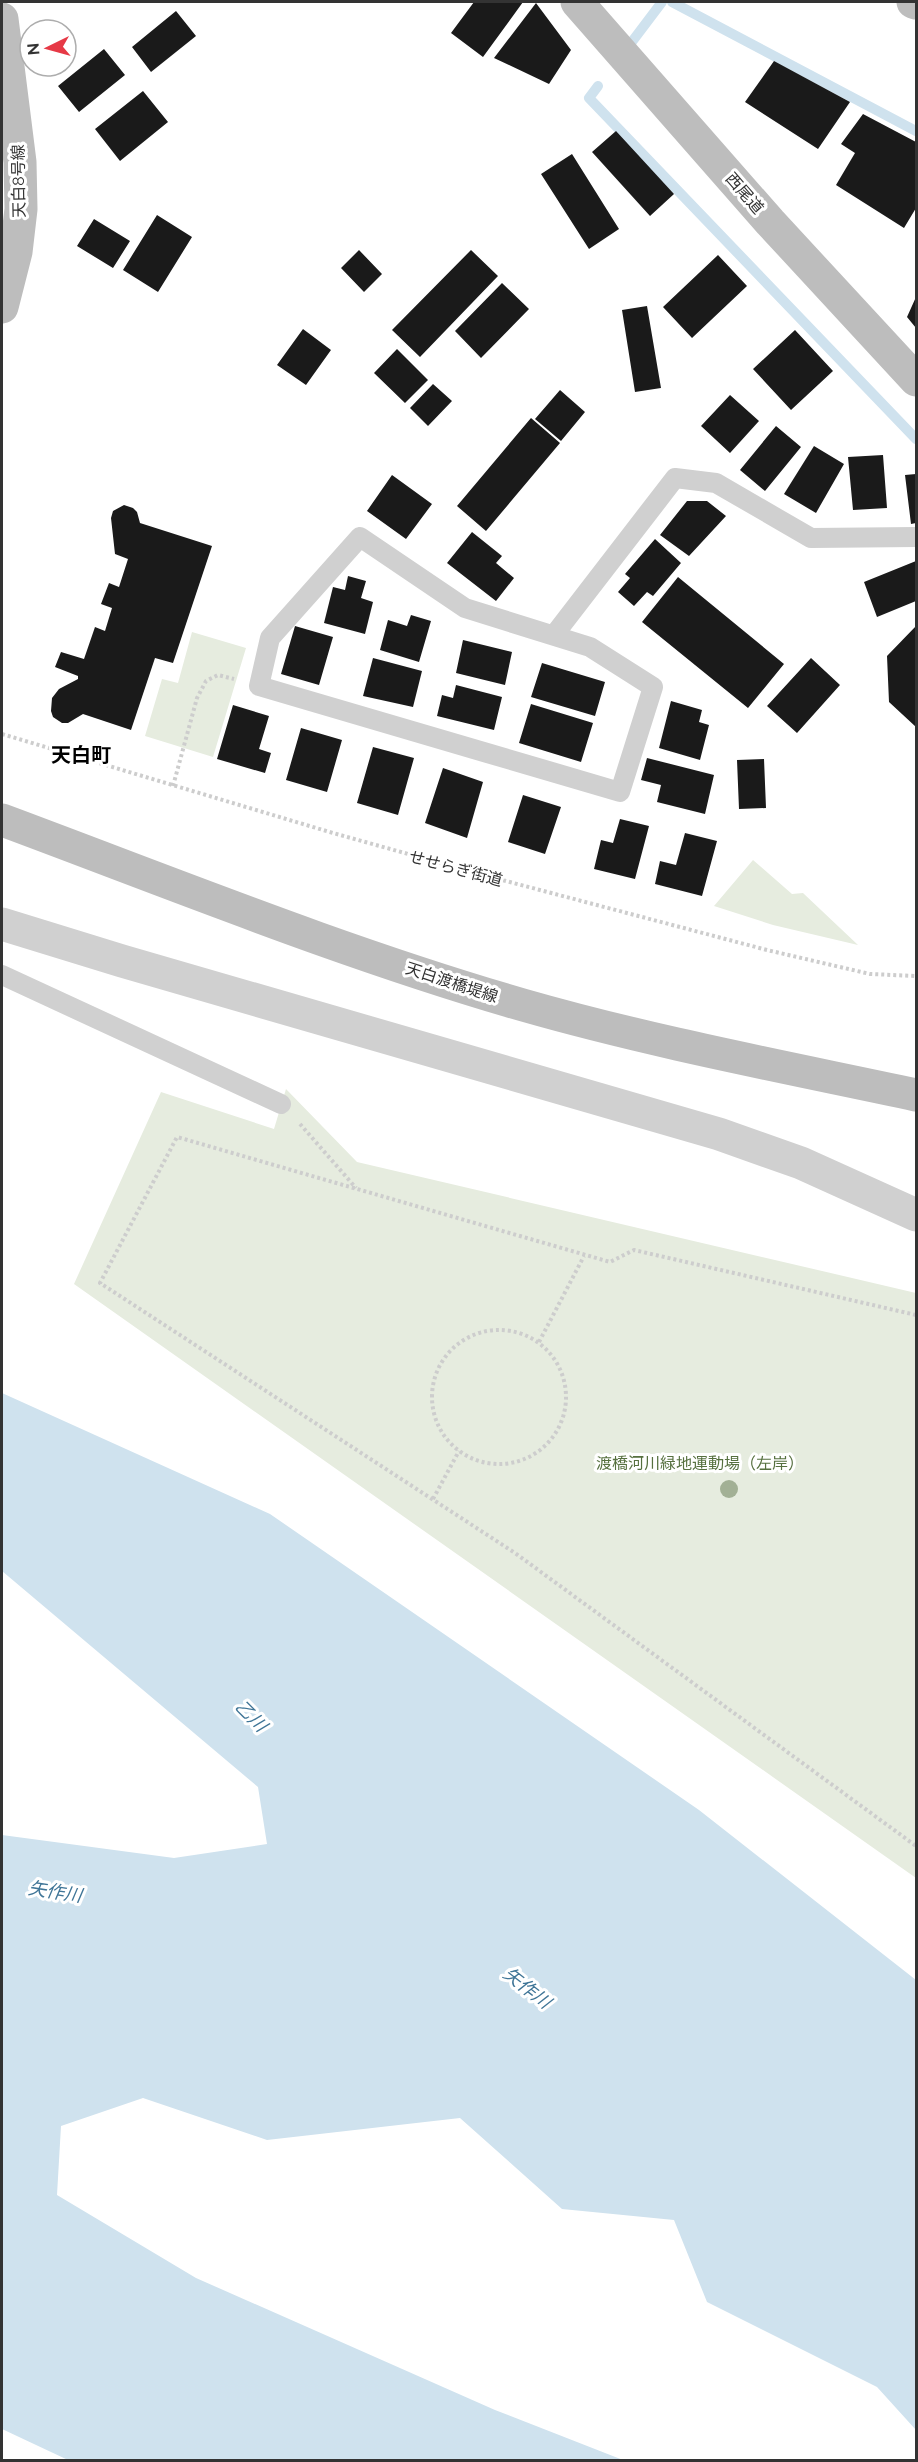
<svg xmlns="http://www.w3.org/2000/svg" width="918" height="2462" viewBox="0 0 918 2462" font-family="Raleway,'Noto Sans JP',sans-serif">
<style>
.green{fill:#e6ecdf}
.water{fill:#cfe2ee}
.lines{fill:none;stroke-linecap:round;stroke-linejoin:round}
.stream{stroke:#cfe2ee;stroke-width:10}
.building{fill:#1a1a1a}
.path{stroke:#cdcdcd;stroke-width:4;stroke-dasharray:3 3;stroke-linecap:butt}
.lane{stroke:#d0d0d0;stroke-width:20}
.street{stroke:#d0d0d0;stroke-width:33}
.secondary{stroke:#bdbdbd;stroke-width:33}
.tree{fill:#a2b095}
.labels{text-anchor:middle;stroke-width:6;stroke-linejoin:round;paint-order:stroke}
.street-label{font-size:16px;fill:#333;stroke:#fff}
.park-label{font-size:16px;fill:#56703f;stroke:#fff}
.water-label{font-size:18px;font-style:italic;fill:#3f7597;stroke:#fff}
.quarter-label{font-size:20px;font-weight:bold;fill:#000;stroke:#fff}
</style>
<rect width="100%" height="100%" fill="#fff"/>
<!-- green -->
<path class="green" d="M192 632 246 648 213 757 145 736 162 679 178 683Z
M753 860 792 894 803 893 858 945 773 925 714 906Z
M286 1089 357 1162 916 1293V1878L74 1284 161 1092 274 1129Z"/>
<!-- water -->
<path class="water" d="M2 1393 270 1514 699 1810 916 1980V2430L877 2387 707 2302 674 2220 562 2209 460 2118 267 2140 143 2098 61 2126 57 2195 196 2278 495 2410 623 2460H68L2 2429V1835L174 1858 267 1844 258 1787 2 1571Z"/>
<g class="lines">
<!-- stream -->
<path class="stream" d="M672 2 916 131
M631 43 662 2
M598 86 589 98 916 439"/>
</g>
<!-- building -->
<path class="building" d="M474 2H523L483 57 451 33Z
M536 3 571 50 549 84 494 58Z
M176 11 196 36 151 72 132 47Z
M104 49 125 75 79 112 58 86Z
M774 61 850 102 818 149 745 102Z
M143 91 168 122 120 161 95 129Z
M863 114 916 142V208L904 228 836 185 855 153 841 144Z
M616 131 674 194 650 216 592 152Z
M572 154 619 229 589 249 541 174Z
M157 215 192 237 158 292 123 270Z
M94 219 130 241 113 268 77 246Z
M359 250 382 274 364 292 341 268Z
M471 250 498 276 420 357 392 330Z
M718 255 747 286 692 338 663 307Z
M502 283 529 309 481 358 455 331Z
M916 297V328L907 317Z
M647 306 661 388 635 392 622 310Z
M303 329 331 350 306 385 277 365Z
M795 330 833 371 791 410 753 369Z
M397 349 428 380 405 403 374 373Z
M433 384 452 401 428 426 410 408Z
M560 390 585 412 561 441 535 419Z
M730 395 759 421 730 453 701 426Z
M531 418 560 443 486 531 457 506Z
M776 426 801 447 765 491 740 470Z
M814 446 844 464 816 513 784 494Z
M883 455 887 508 853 510 848 457Z
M916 474V523L911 524 905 475Z
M392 475 432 504 406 539 367 511Z
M687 501H707L726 516 689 556 660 535Z
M124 505 133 508 137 512 140 523 212 546 173 663 155 658 131 730 83 714 68 723H62L53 717 51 711 52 698 59 689 78 679V676L55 667 61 652 84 659 95 627 105 631 112 608 101 604 109 583 119 587 128 559 115 554 111 518 113 511Z
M472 532 502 556 496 563 514 578 496 601 447 563Z
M655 539 681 563 653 596 647 592 634 606 618 592 630 578 625 574Z
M916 561V601L877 617 864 582Z
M348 576 366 581 361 598 373 602 365 634 324 623 333 587 345 590Z
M678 577 784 664 748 708 642 622Z
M411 615 431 621 419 662 380 650 388 620 407 626Z
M295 626 333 637 319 685 281 674Z
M916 626V727L889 702 887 656Z
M463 640 512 652 505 685 456 673Z
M373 658 422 671 413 707 363 696Z
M811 658 840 685 797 733 767 706Z
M542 663 605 682 595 716 531 697Z
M456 685 502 697 494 730 437 716 442 695 453 698Z
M671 701 702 710 699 722 709 725 700 760 659 748Z
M531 704 593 723 581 762 519 743Z
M233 705 269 716 259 749 271 753 265 773 217 759Z
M301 728 342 740 327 792 286 780Z
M373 747 414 758 398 815 357 803Z
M647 758 714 775 705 814 657 802 661 785 641 780Z
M764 759 766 808 739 809 737 760Z
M443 768 483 782 467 838 425 823Z
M523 795 561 807 545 854 508 842Z
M620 819 649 826 635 879 594 869 601 840 613 843Z
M685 833 717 841 702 896 655 884 660 861 676 865Z"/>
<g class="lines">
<!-- path -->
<path class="path" d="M2 734 333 833 487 876 767 950 870 974 916 976
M173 786 197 698 206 681 218 675 234 679
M300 1124 356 1188
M916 1315 634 1250 610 1262 177 1137 100 1283 515 1553 916 1846
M432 1397a67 67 0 1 1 134 0a67 67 0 1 1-134 0Z
M539 1342 584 1256
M433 1499 459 1451"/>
<!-- lane -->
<path class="lane" d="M360 537 465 608 590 647 653 687 620 792 259 686 270 638Z
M554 635 675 478 716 483 811 538 916 537
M2 975 281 1104"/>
<!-- street -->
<path class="street" d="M2 924 122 961 719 1134 801 1163 916 1215"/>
<!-- secondary -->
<path class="secondary" d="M577 2 770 222 916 380
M913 2 916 3
M2 19 20 162 21 209 16 252 2 307
M2 820C174 884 346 954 523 1005 652 1042 785 1067 916 1095"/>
</g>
<!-- trees -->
<circle class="tree" cx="729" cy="1489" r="9"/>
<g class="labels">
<!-- street labels -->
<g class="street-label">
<text transform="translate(18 181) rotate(-91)" y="6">天白8号線</text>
<text transform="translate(745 193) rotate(49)" y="6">西尾道</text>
<text transform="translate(456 868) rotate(15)" y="6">せせらぎ街道</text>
<text transform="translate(452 982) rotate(18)" y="6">天白渡橋堤線</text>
</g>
<!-- park labels -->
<g class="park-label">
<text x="700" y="1469">渡橋河川緑地運動場（左岸）</text>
</g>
<!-- water labels -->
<g class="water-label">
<text transform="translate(251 1716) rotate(45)" y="6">乙川</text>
<text transform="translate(55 1892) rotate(9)" y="6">矢作川</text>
<text transform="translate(527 1988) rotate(38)" y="6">矢作川</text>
</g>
<!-- quarter labels -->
<g class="quarter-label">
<text x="81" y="762">天白町</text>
</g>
</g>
<!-- border -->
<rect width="918" height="2462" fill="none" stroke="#333333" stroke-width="6"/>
<!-- north arrow -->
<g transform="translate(48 48) rotate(265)"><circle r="28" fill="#ffffff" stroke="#adadad" stroke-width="1.5"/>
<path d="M0-4.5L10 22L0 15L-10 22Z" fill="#e63946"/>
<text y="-9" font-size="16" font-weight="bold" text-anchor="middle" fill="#333333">N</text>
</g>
</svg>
